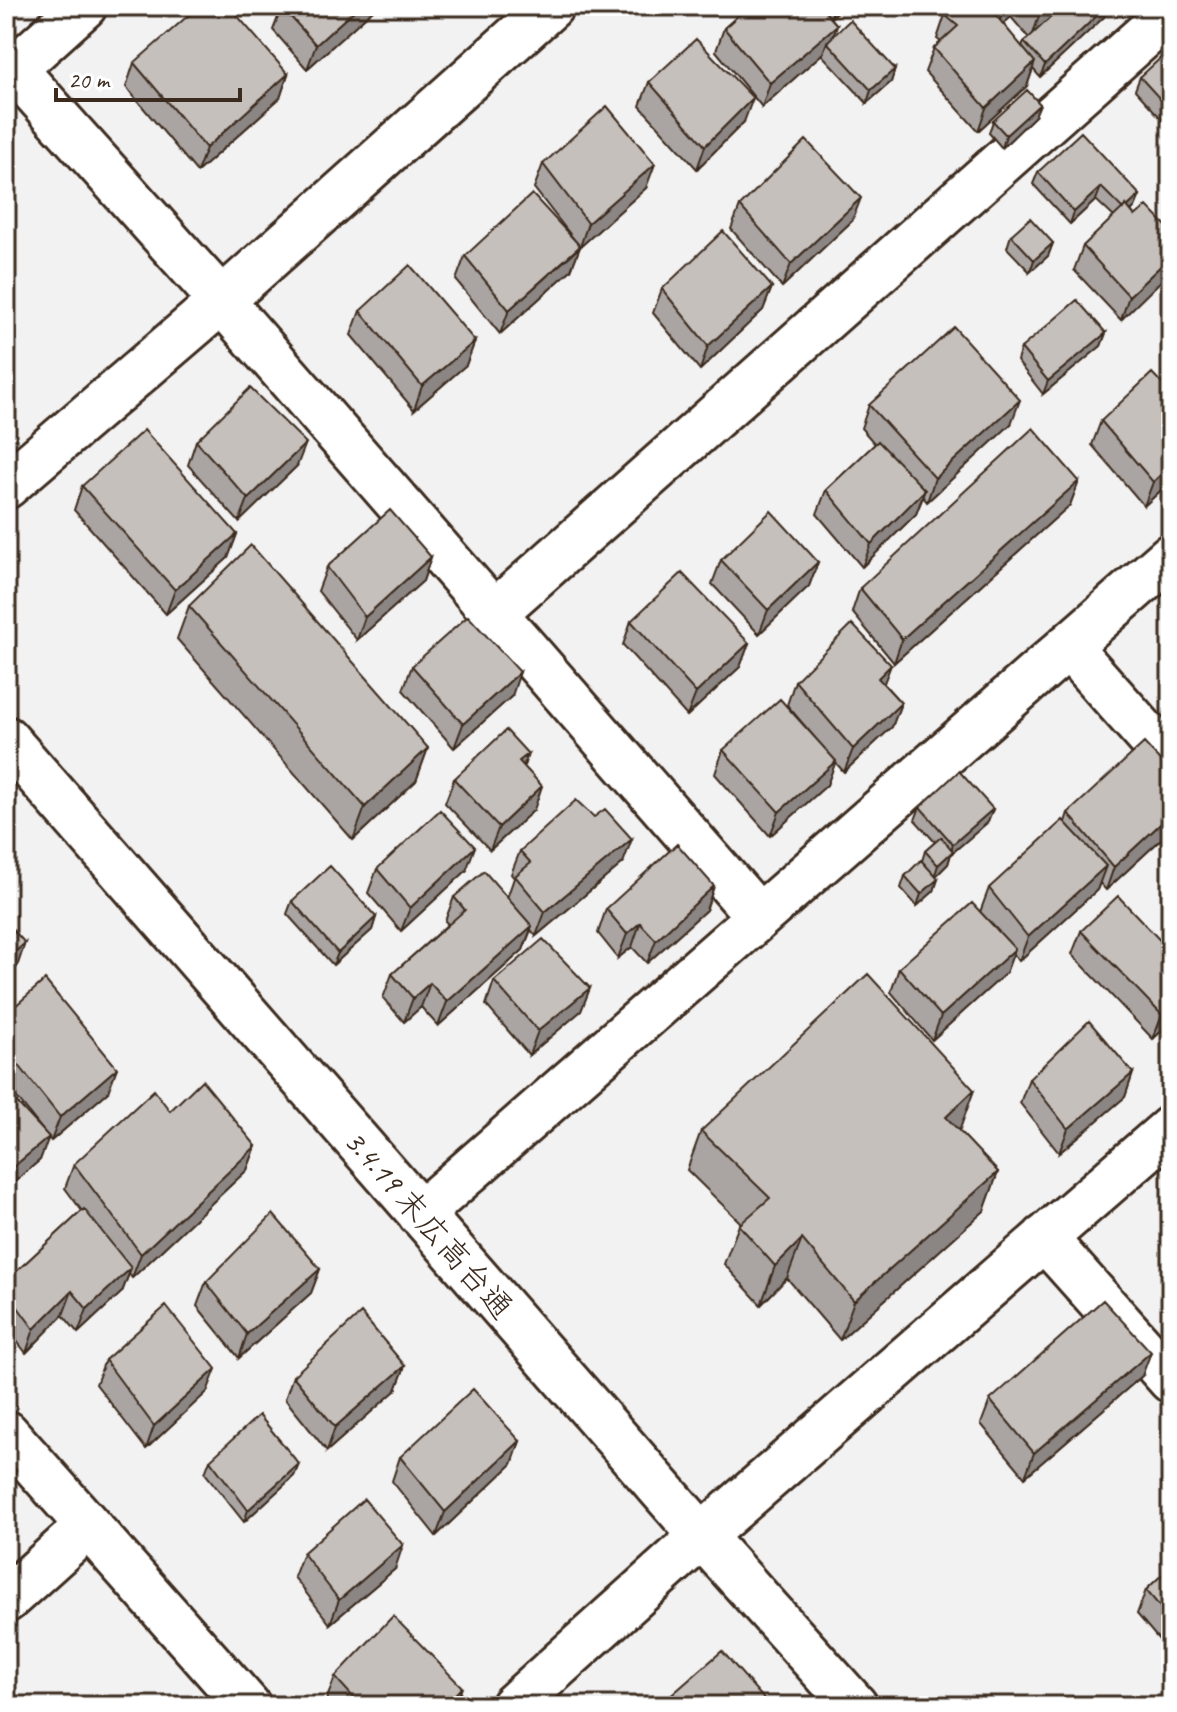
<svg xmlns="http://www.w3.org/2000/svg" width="1177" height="1712" viewBox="0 0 1177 1712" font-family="Caveat,'Klee One',sans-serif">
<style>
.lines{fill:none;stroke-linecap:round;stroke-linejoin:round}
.minor-casing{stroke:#3b2a1e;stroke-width:50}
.minor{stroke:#fff;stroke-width:44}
.wall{fill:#aaa5a3;stroke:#3b2a1e;stroke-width:2;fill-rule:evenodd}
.shaded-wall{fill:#8b8684;stroke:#3b2a1e;stroke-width:2}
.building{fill:#c6c0bd;stroke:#3b2a1e;stroke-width:2}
.labels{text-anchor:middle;stroke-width:8;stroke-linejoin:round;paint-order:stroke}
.street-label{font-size:32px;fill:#3b2a1e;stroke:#fff}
</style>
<rect width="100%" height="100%" fill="#f3f2f2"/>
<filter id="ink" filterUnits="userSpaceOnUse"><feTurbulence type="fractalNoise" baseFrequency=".0125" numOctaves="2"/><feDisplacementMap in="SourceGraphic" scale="16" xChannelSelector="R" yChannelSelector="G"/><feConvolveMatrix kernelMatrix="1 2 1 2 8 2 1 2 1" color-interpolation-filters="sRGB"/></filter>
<g filter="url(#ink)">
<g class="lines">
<defs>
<path id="minor" d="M6 60 221 300 759 917
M14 69 84 6
M6 486 202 318 551 6
M494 613 1171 12
M1068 646 1171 762
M6 739 702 1536 855 1706
M420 1214 1171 556
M1044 1238 1171 1380
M6 1433 248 1706
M6 1600 88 1526
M513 1706 702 1536 1171 1128"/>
</defs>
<!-- minor casing -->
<use href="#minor" class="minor-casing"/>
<!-- minor -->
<use href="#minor" class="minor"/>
</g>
<!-- wall -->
<path class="wall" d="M749 6H844L831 18 837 25 832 37 895 69 891 82 867 103 822 55 823 53 762 107 716 51 724 28Z
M956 6H1108L1104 17 1040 77 1033 69 1027 86 978 131 925 72 934 48 941 42 937 39 945 15ZM1011 17 1029 38 1024 42 1022 47 1003 24Z
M282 7 374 9 307 69 273 30Z
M1171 58V123L1168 126 1135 90 1140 77Z
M134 63 288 74 280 98 197 172 126 87Z
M649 82 744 122 697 169 640 106Z
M1035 116 1002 148 989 133 993 121Z
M543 164 646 188 580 247 571 270 500 334 456 280 465 256 576 242 534 188Z
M1038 172 1140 195 1135 207 1131 211 1135 216 1171 231 1121 320 1074 270 1083 246 1114 217 1096 200 1070 224 1033 184Z
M740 206 852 221 782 287 731 229Z
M1011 235 1053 243 1048 256 1030 272 1007 248Z
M772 287 763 310 700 370 653 313 662 289Z
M360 311 475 341 466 365 414 410 351 335Z
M1106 333 1101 346 1043 394 1017 361 1021 348Z
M1171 393V481L1144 506 1092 445 1101 421Z
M869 405 1011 424 927 502 923 497 916 514 862 567 817 514 826 490 875 444 861 428Z
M196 441 297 466 239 522 188 465Z
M1079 481 1070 505 894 663 852 612 860 588Z
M82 486 237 534 228 558 166 614 74 510Z
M431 557 423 581 357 640 318 591 327 567Z
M721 560 818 562 809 586 759 634 712 584Z
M189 606 428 748 416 781 353 840 177 639Z
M631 621 749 643 740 667 687 716 623 645Z
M412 666 512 696 454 748 403 690Z
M795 681 884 684 901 703 892 727 844 772 835 762 827 785 770 836 715 774 723 750 815 738 787 705Z
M528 754 524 766 534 810 490 850 445 803 454 779Z
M1171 772V830L1106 890 1100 883 1097 890 1019 961 1013 953 1006 973 932 1040 891 992 899 968 980 912 989 888 1065 822 1068 813Z
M920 807 993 809 988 822 951 854 948 864 936 876 938 879 934 891 917 906 901 888 905 876 922 861 925 851 935 842 915 820Z
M520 851 623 863 536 936 531 930 523 950 438 1026 421 1007 404 1022 383 998 392 974 448 924 445 921 454 897 507 898 514 878 511 874Z
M377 869 466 871 401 931 368 893Z
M714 886 706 910 647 963 632 947 618 958 598 933 606 909Z
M292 901 376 917 372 930 333 965 287 914Z
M1081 931 1171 1022 1153 1039 1072 954Z
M494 981 590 988 581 1011 529 1055 486 1005Z
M6 1014 108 1092 51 1141 48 1137 40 1160 6 1189V1099L45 1133 6 1084Z
M1133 1073 1125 1097 1059 1153 1020 1103 1029 1079Z
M974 1090 958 1130 998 1172 984 1211 840 1340 787 1278 761 1305 724 1264 739 1225 741 1223 687 1170 701 1131Z
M170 1111 256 1146 247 1170 132 1278 129 1274 122 1292 78 1333 63 1315 26 1353 6 1327V1281L82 1211 65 1188 74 1164Z
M320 1269 311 1293 239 1358 197 1306 206 1282Z
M105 1360 207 1392 146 1449 96 1384Z
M405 1366 396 1390 327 1451 285 1399 293 1376Z
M1142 1376 1025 1477 981 1424 990 1400Z
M520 1441 512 1464 436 1536 392 1481 400 1457Z
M210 1460 299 1464 294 1476 244 1522 205 1473Z
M303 1553 395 1569 330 1624 294 1577Z
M1171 1566V1654L1137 1614 1146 1590Z
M335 1677 456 1706H331L326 1701Z"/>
<!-- shaded-wall -->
<path class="shaded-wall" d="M359 6H375L374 9 307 69 316 45Z
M835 6H844L830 18Z
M1005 6H1014L1011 17 997 29Z
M1050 6H1066L1031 40 1039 16Z
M1107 6H1108L1104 17 1040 77 1045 65Z
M837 25 830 45 827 42 823 53 762 107 770 83Z
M1035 62 1027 86 978 131 986 108Z
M895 69 891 82 867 103 871 90Z
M288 74 280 98 197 172 206 148Z
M753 98 744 122 697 169 705 146Z
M1040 104 1035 116 1002 148 1006 135Z
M655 164 646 188 580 247 571 270 500 334 509 310 580 247 588 223Z
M1101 187 1096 200 1070 224 1074 212Z
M1140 195 1135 207 1119 222 1124 210Z
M861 198 852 221 782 287 791 264Z
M1053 243 1048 256 1030 272 1034 260Z
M1171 256V271L1121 320 1129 296Z
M772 287 763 310 700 370 708 346Z
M1106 333 1101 346 1043 394 1048 381Z
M475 341 466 365 414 410 422 386Z
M1020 400 1011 424 927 502 935 478Z
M306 443 297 466 239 522 248 499Z
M1171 465V481L1144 506 1153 482Z
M1079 481 1070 505 894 663 902 639Z
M925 490 916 514 862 567 871 544Z
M237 534 228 558 166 614 175 590Z
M431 557 423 581 357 640 365 617Z
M818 562 809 586 759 634 768 610Z
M749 643 740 667 687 716 696 693Z
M891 665 882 688 878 678Z
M520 672 512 696 454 748 463 724Z
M901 703 892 727 844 772 853 749Z
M428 748 416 781 353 840 365 807Z
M528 754 519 777V761Z
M836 761 827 785 770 836 779 812Z
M542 786 534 810 490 850 499 827Z
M993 809 988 822 951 854 948 864 934 878 938 865 950 854 953 844Z
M1171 814V830L1106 890 1114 867Z
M632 839 623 863 536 936 545 912Z
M475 847 466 871 401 931 410 908Z
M1106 866 1097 890 1019 961 1028 937Z
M938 879 934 891 917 906 921 894Z
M714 886 706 910 647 963 656 940Z
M376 917 372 930 333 965 338 953Z
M640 923 632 947 618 958 627 934Z
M532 926 523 950 438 1026 447 1002Z
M25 943 17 967 6 976V960Z
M1015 949 1006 973 932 1040 941 1016Z
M430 983 421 1007 404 1022 413 998Z
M590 988 581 1011 529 1055 538 1031Z
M1171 1007V1022L1153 1039 1162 1015Z
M117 1068 108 1092 51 1141 60 1117Z
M1133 1073 1125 1097 1059 1153 1068 1129Z
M974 1090 960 1129 931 1156 946 1117Z
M49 1137 40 1160 6 1189V1173Z
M256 1146 247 1170 132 1278 141 1254Z
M998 1172 984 1211 840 1340 854 1301Z
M802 1239 787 1278 761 1305 775 1266Z
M131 1268 122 1292 78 1333 87 1309Z
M320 1269 311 1293 239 1358 247 1334Z
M72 1291 63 1315 26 1353 34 1329Z
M1151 1352 1142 1376 1025 1477 1034 1453Z
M405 1366 396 1390 327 1451 335 1427Z
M216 1369 207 1392 146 1449 154 1426Z
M520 1441 512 1464 436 1536 445 1512Z
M299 1464 294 1476 244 1522 248 1510Z
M16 1470 8 1493 6 1495V1480Z
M403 1545 395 1569 330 1624 339 1600Z
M462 1687 456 1706H444Z"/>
<!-- building -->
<path class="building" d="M199 6H229L288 74 206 148 134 63Z
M282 6H359L316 45 282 7Z
M749 6H820L837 25 770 83 724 28Z
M956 6H988L1035 62 986 108 934 48 958 26 945 15Z
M1031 6H1050L1039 16Z
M1063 6H1107L1045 65 1024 42Z
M850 20 895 69 871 90 827 42Z
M696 39 753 98 705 146 649 82Z
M1166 53 1171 58V111L1140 77Z
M1027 90 1040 104 1006 135 993 121Z
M607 106 655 164 588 223 543 164Z
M1081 132 1140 195 1127 207 1126 205 1123 209 1101 187 1074 212 1038 172Z
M806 140 861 198 791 264 740 206Z
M532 194 580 246 509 310 465 256Z
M1126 205 1135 216 1147 206 1171 231V256L1129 296 1083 246Z
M1030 218 1053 243 1034 260 1011 235Z
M723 231 772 287 708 346 662 289Z
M410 265 475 341 422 386 360 311Z
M1077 300 1106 333 1048 381 1021 348Z
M954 327 1020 400 935 478 869 405Z
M1152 373 1171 393V465L1153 482 1101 421Z
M250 388 306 443 248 499 196 441Z
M1033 428 1079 481 902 639 860 588Z
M144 430 237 534 175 590 82 486Z
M878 441 925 490 871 544 826 490Z
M390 510 431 557 365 617 327 567Z
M771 511 818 562 768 610 721 560Z
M251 545 428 748 365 807 189 606Z
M682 573 749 643 696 693 631 621Z
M468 616 520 672 463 724 412 666Z
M852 624 891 665 878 678 901 703 853 749 795 681Z
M780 699 836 761 779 812 723 750Z
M506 730 528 754 519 761 542 786 499 827 454 779Z
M1144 743 1171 772V814L1114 867 1068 813Z
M959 771 993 809 953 844 920 807Z
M576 800 594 817 605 809 632 839 545 912 515 876 531 863 520 851Z
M440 810 475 847 410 908 377 869Z
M1063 820 1106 866 1028 937 989 888Z
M941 837 953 851 938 865 925 851Z
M677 844 714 886 656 940 640 923 627 934 606 909Z
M921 860 938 879 921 894 905 876Z
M330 866 376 917 338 953 292 901Z
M484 871 532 926 447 1002 430 983 413 998 392 974 465 910 454 897Z
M1118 896 1171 952V1007L1162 1015 1081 931Z
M972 903 1015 949 941 1016 899 968Z
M6 922 25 943 6 960Z
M543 939 590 988 538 1031 494 981Z
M868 974 974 1090 946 1117 998 1172 854 1301 802 1239 775 1266 739 1225 770 1198 701 1131Z
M45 980 117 1068 60 1117 6 1049V1014Z
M1089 1021 1133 1073 1068 1129 1029 1079Z
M202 1080 256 1146 141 1254 74 1164 154 1090 170 1111Z
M10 1095 49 1137 6 1173V1099Z
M84 1209 131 1268 87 1309 72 1291 34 1329 6 1291V1281Z
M273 1214 320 1269 247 1334 206 1282Z
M1103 1300 1151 1352 1034 1453 990 1400Z
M166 1306 216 1369 154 1426 105 1360Z
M361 1313 405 1366 335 1427 293 1376Z
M473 1389 520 1441 445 1512 400 1457Z
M259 1415 299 1464 248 1510 210 1460Z
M6 1458 16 1470 6 1480Z
M364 1499 403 1545 339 1600 303 1553Z
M6 1505 11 1511 6 1515Z
M1171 1566V1620L1146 1590Z
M393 1616 462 1687 444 1706H361L335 1677Z
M722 1651 770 1706H659Z"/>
</g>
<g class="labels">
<!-- street labels -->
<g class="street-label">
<text transform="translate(429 1224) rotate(49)" y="11">3.4.19 末広高台通</text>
</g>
</g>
<!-- margin -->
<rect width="1177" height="1712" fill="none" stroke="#fff" stroke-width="32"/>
<rect x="16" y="16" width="1145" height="1680" fill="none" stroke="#3b2a1e" stroke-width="3" filter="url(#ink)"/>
<!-- scale -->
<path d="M56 88v12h184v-12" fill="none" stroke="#3b2a1e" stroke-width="4"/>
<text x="68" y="88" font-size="24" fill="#3b2a1e" stroke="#ffffff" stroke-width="6" paint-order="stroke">20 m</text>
</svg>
